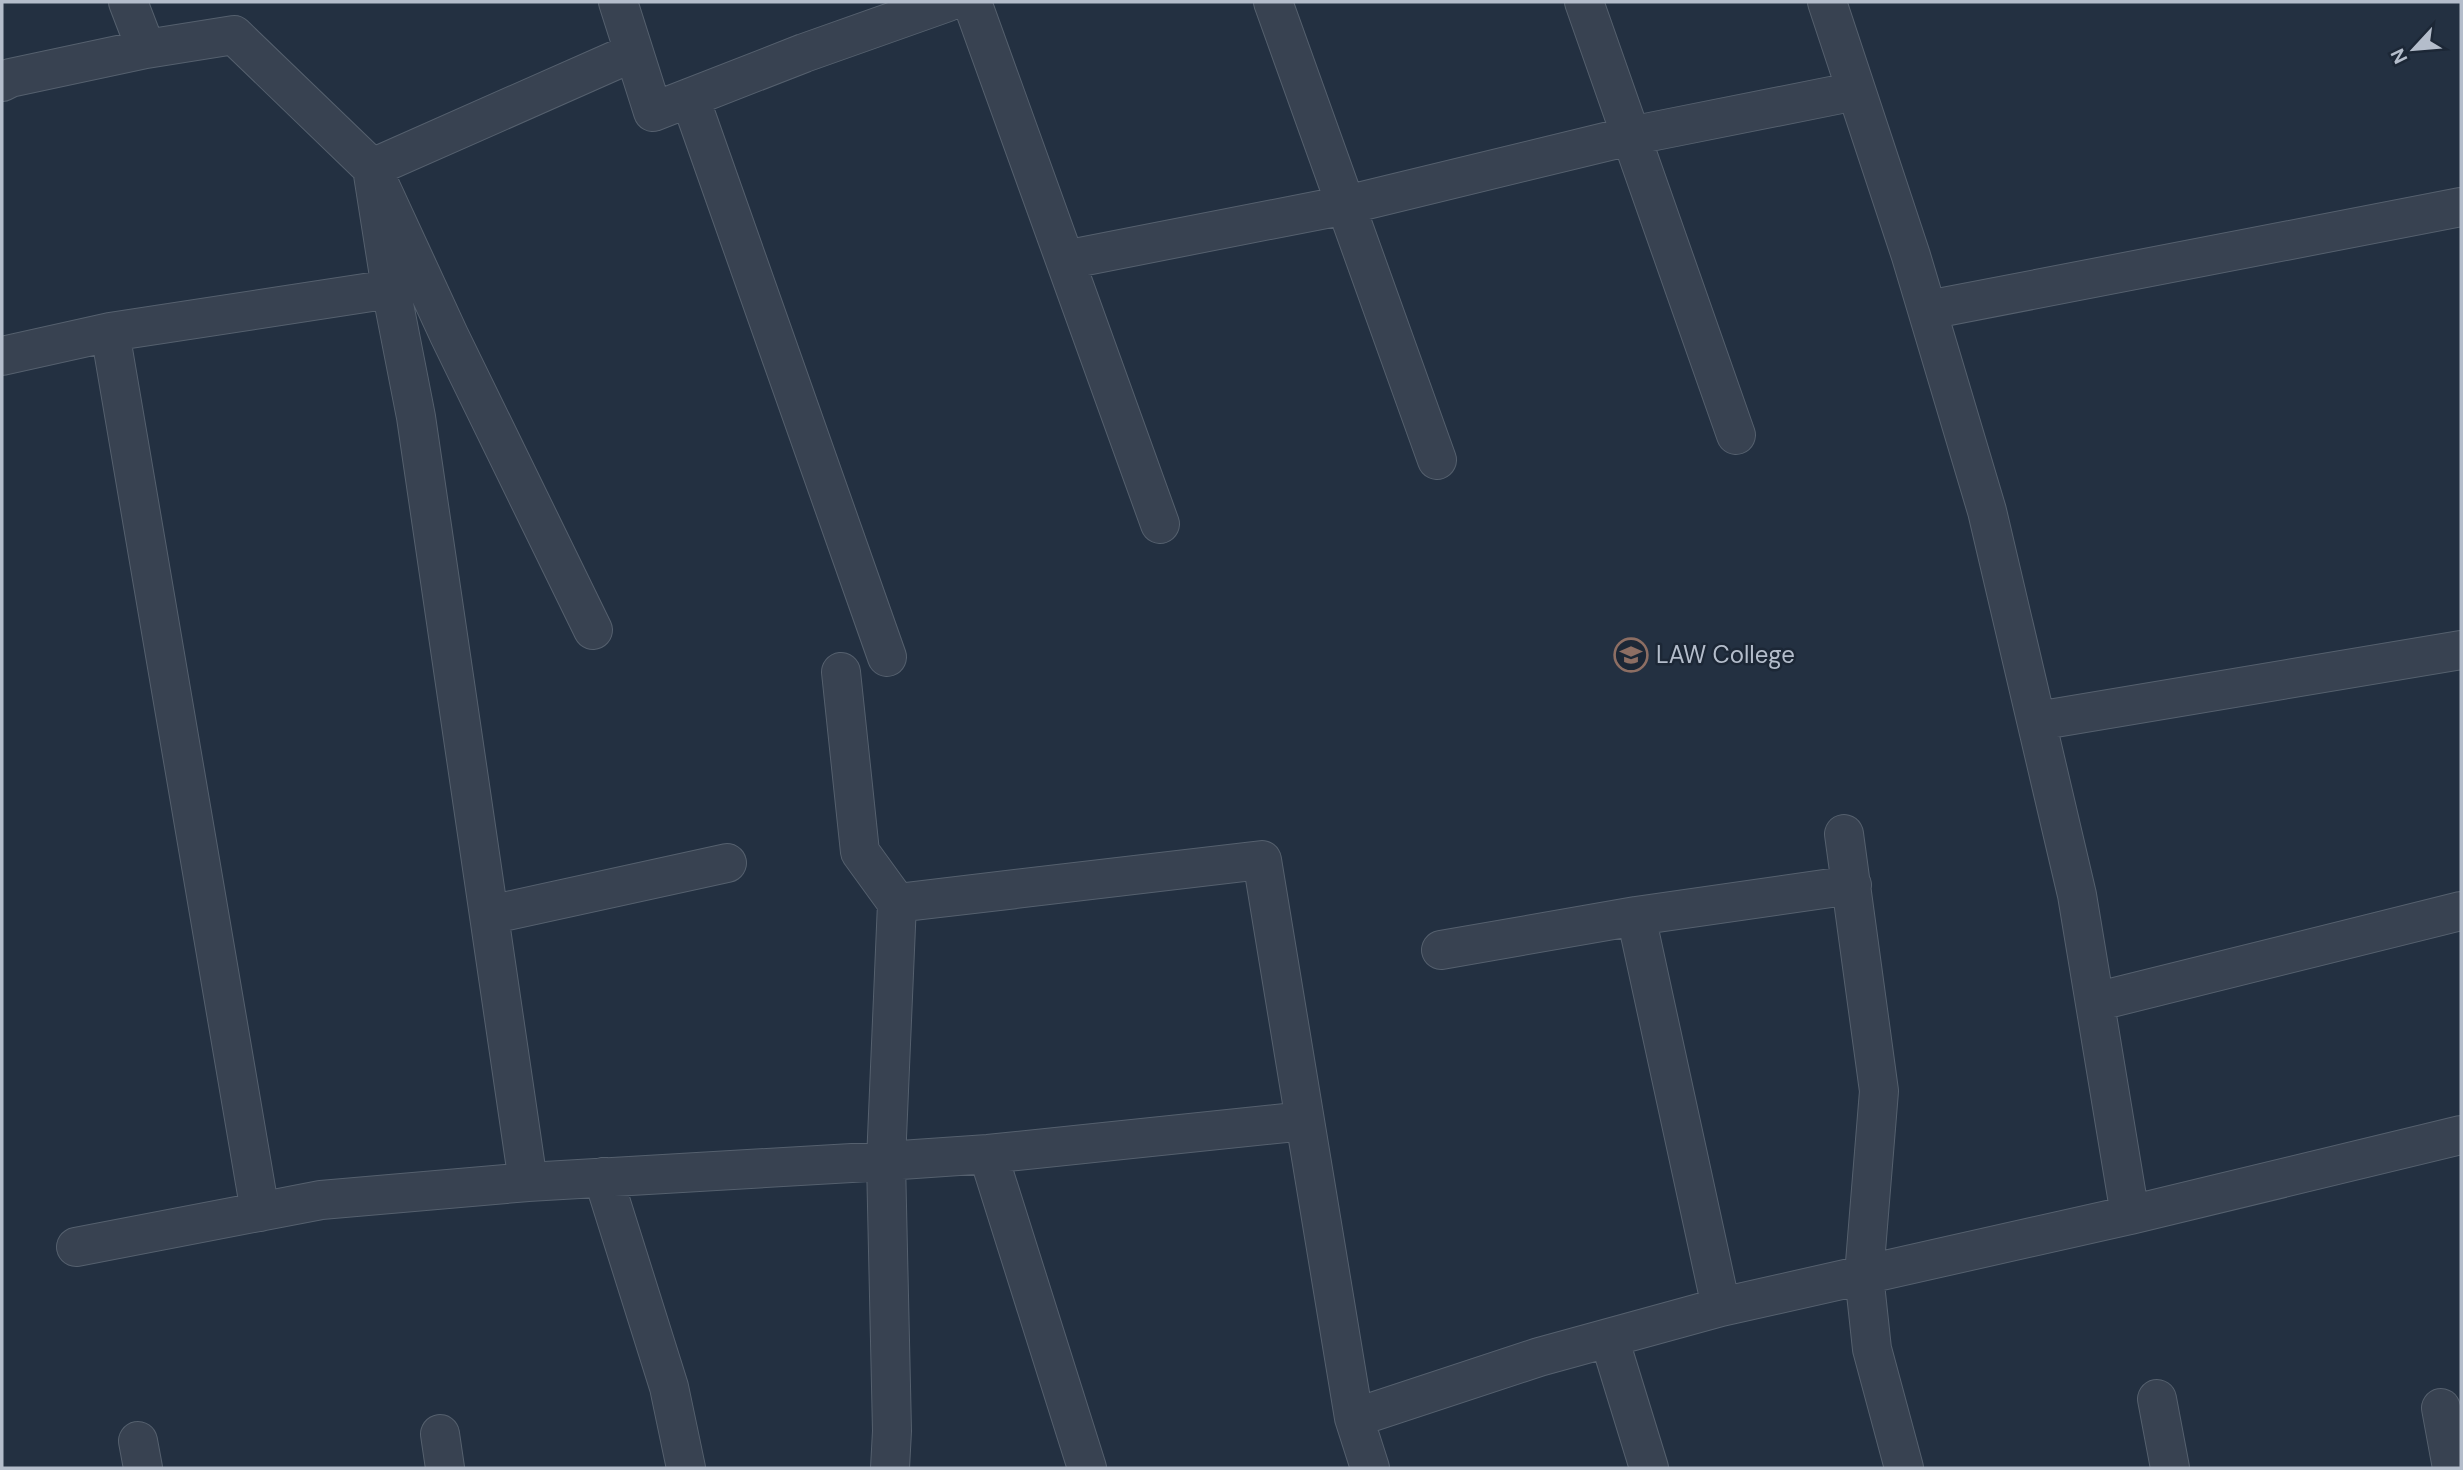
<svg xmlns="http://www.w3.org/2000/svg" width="2463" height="1470" viewBox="0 0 2463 1470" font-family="'DM Sans',sans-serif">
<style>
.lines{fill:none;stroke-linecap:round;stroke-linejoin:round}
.minor-casing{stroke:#55606e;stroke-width:40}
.minor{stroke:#384251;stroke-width:38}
.labels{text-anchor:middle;stroke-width:5;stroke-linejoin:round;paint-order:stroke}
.poi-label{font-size:24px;fill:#b4bdcb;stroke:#1c2736;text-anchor:start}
</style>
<rect width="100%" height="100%" fill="#233041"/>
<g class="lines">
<defs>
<path id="minor" d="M618 2 653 112 804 53 948 2
M972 2 1160 524
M1273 2 1437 460
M1584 2 1736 435
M146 49 234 35 372 168 449 335 593 630
M2 82 10 78 146 49 128 2
M690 98 887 657
M1065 260 1346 205 1630 136 1856 91
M1928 310 2461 207
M110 332 260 1212
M2 356 110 332 391 289
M841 672 860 852 897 903
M2037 721 2461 650
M1844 834 1879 1091 1864 1275 1872 1349 1904 1468
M489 915 727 863
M1636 916 1721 1307
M1441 950 1636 916 1852 885
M2095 1002 2461 911
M988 1154 1087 1468
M603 1177 669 1387 686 1468
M528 1182 416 417 391 289 372 168 634 52
M2130 1215 2461 1135
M76 1247 321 1200 528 1182 886 1161 897 903 1262 860 1354 1418 1370 1468
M1609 1338 1649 1468
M2157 1399 2170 1468
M2441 1408 2452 1468
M1354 1418 1539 1357 1721 1307 2130 1215 2077 895 1987 511 1911 256 1827 2
M440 1434 445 1468
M138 1441 143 1468
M890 1468 892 1431 886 1161 988 1154 1305 1121"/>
</defs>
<!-- minor casing -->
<use href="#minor" class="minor-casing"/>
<!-- minor -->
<use href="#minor" class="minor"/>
</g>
<!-- icons -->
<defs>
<symbol id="university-ring" viewBox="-11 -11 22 22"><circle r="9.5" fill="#1c2736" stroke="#8d6e63" stroke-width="1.5"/><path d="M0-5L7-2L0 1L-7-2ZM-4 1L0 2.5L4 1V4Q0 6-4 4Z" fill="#8d6e63"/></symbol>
</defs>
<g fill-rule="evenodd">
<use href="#university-ring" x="1612" y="636" width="38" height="38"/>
</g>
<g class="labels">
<!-- poi labels -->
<g class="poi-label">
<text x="1656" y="663">LAW College</text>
</g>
</g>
<!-- border -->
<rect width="2463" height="1470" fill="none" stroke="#b4bdcb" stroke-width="7"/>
<!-- north arrow -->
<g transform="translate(2414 49) rotate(244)" stroke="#1c2736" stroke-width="5" paint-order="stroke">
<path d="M0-5L12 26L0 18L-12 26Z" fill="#b4bdcb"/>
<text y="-10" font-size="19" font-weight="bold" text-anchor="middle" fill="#b4bdcb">N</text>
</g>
</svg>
